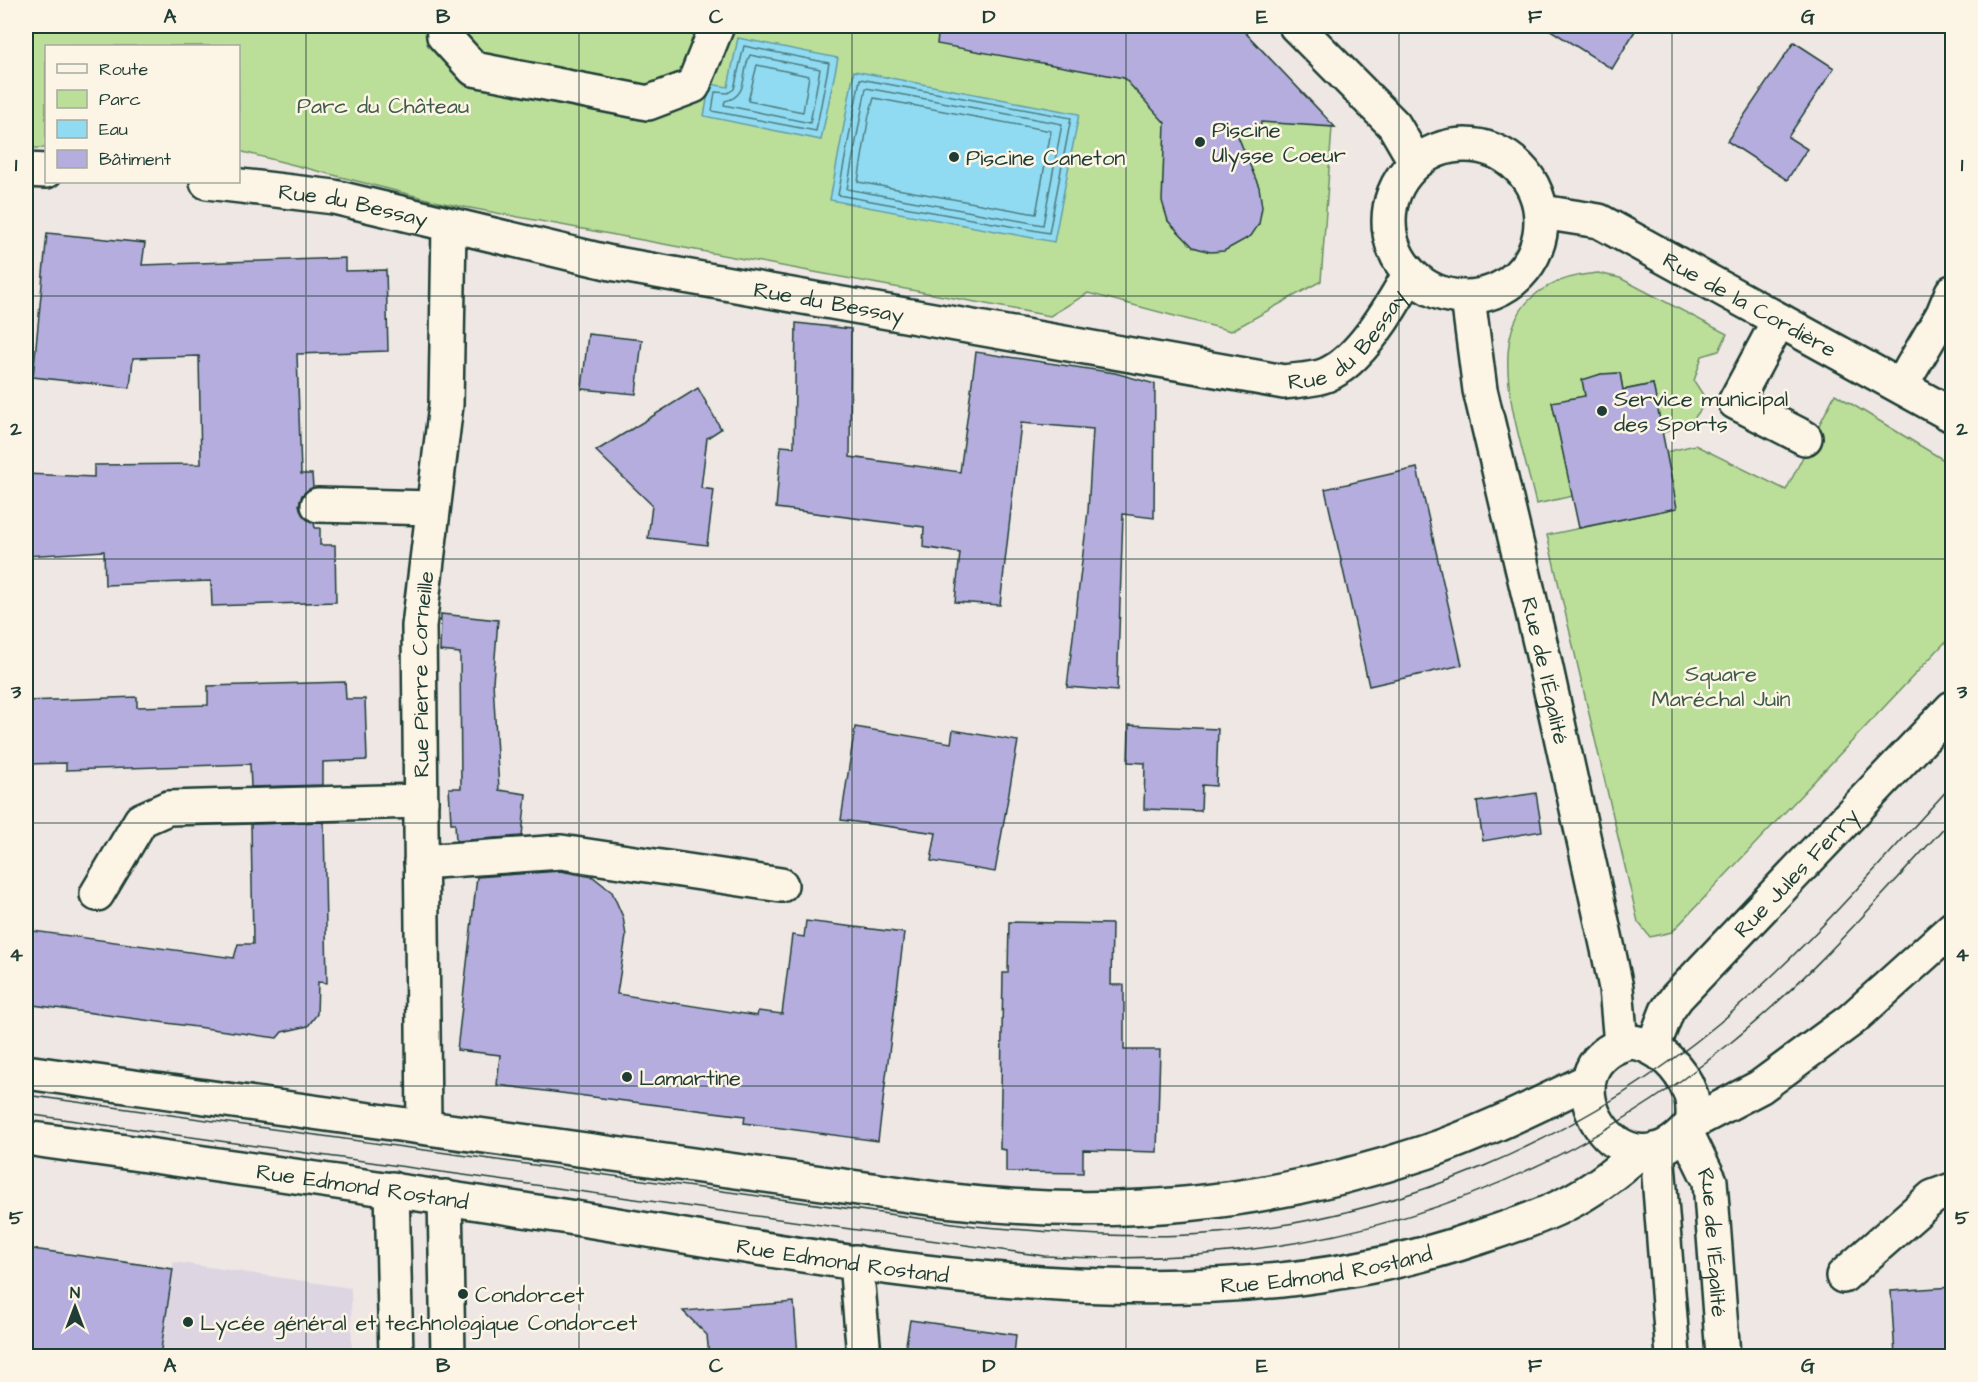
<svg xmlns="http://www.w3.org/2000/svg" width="1978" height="1382" viewBox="0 0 1978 1382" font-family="'Architects Daughter',sans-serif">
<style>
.built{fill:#ddd6e2}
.green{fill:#bbdf99;stroke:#6d8e66;stroke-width:1.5}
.water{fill:#91dbf2;stroke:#639ca6;stroke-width:1.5}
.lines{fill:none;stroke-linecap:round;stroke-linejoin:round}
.shore{stroke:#4d7c80;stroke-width:1.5}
.building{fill:#b4adde;stroke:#1f3d34;stroke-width:1.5}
.minor-casing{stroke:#1f3d34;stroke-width:38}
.major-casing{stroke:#1f3d34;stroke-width:38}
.minor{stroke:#fcf5e5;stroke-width:33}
.major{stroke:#fcf5e5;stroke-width:33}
.tram{stroke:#1f3d34;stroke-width:1.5}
.grid{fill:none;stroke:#1f3d34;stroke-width:1.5;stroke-opacity:0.55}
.poi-dot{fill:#1f3d34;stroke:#fcf5e5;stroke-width:2}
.labels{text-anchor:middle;stroke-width:5;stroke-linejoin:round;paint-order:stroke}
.park-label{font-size:22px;fill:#3e5d48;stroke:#fcf5e5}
.poi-label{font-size:22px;fill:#1f3d34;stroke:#fcf5e5;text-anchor:start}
.street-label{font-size:22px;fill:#1f3d34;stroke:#fcf5e5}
.neatline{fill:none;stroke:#1f3d34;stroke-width:2}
.grid-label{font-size:20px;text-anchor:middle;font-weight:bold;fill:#1f3d34}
</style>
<rect width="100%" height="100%" fill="#eee7e4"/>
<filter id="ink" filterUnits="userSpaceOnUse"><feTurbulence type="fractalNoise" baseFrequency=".0167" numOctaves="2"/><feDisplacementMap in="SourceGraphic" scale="12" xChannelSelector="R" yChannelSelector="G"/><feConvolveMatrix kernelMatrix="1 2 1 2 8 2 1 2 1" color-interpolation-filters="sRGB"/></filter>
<g filter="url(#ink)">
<!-- built -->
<path class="built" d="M26 1248 172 1269 174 1262 351 1288 352 1356H26Z"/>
<!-- green -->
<path class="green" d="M26 26H1239L1321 112 1332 127 1321 281 1231 331 1088 293 1050 316 443 203 239 151 238 46H46V148H26Z
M1598 273 1620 278 1727 334 1719 351 1702 356 1694 381 1707 401 1690 424 1662 433 1653 384 1623 390 1620 373 1601 374 1583 382 1585 396 1552 402 1573 496 1536 504C1516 417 1460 285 1598 273Z
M1835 394 1952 465V635L1672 932 1650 937 1638 922 1547 535 1676 508 1666 452 1695 445 1786 490Z"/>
<!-- water -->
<path class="water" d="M738 38 838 58 821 140 704 116 710 84 728 87Z
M854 71 1079 114 1054 242 830 200Z"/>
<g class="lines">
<!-- shore -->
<path class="shore" d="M744 46 829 63 816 131 712 111 715 92 728 93 734 89Z
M750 55 820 69 810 123 724 105 725 101C749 97 741 72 750 55Z
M757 65 809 76 803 112 748 101Z
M860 79 1071 118 1049 233 838 195Z
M866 88 1062 124 1043 225 847 189Z
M874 98 1051 131 1036 214 858 182 869 115Z"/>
</g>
<!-- building -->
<path class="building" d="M939 26H1239L1335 127 1261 122 1260 131 1235 129 1259 187 1262 207 1259 224 1251 236 1224 251 1210 252 1193 247 1168 221 1162 201 1165 123 1124 78 937 44Z
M1544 26H1638L1612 69Z
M1794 42 1834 68 1788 137 1807 149 1787 180 1727 141Z
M47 233 145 243 142 265 345 258V271L386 270 388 351 297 354 301 474H312L313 488 302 495 299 505 302 514 314 523 315 528H320V545H335L336 602 212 606 211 581 105 585 104 551 26 556V474L94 477V465L201 464 199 356 133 358 130 388 33 377Z
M796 323 851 329 850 457 960 472 976 352 1115 373 1155 384 1154 518 1123 514 1117 691 1067 687 1088 511 1093 429 1021 423 1000 605 955 602 960 553 923 547 924 527 776 508 781 446 794 447Z
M588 334 642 340 636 394 582 389Z
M1620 373 1623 390 1653 384 1677 508 1579 528 1552 402 1585 396 1582 380 1601 374Z
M698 388 721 429 707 438 701 488 714 490 707 545 648 538 652 505 596 451Z
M1417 468 1462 665 1369 686 1325 489Z
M441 614 498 620 493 682 499 790 526 794 522 836 456 841 455 823H451L449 788H461L460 653 440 651Z
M345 682 346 699H365L367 760 323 762V785L251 787 250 764 66 770V763L26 764V701L137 697V707L208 705V686Z
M1129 725 1218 729 1216 786 1202 785 1201 811 1144 809 1145 763 1128 762Z
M855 727 951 743 953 730 1018 741 995 872 931 861 936 833 841 820Z
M1536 793 1542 831 1483 841 1477 802Z
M324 822 327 983 318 982 317 1014 308 1026 282 1032 277 1038 26 1004V930L234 958 238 944H253L251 824Z
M560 871 593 877 612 892 623 917 626 936 617 994 757 1016 758 1011 782 1014 792 935 804 937 806 921 904 933 878 1141 744 1123 745 1116 497 1085 500 1055 457 1050 477 877Z
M1009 922 1112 924 1111 985H1124V1050H1160L1157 1152 1083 1150V1173L1006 1172V1150L1000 1149 1003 973H1008Z
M26 1248 173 1269 160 1356H26Z
M1953 1287V1356H1895L1891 1291Z
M794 1302 798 1356H709L707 1335 683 1311Z
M910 1320 1016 1335 1014 1356H904Z"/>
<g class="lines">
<defs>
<g id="minor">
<path d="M443 26 444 36 474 69 648 103 693 86 717 26"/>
<path d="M1296 26 1394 125 1415 161"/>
<circle cx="1465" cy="221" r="76"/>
<path d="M26 170 46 171"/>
<path id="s1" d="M207 182 334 197 611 263 1284 382C1297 380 1314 380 1326 375 1360 361 1392 306 1409 275"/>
<path id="s2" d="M1542 212 1599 221 1952 415"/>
<path id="s3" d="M1468 298 1480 390 1543 655 1608 949 1616 988 1621 1044"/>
<path d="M1779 320 1735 402 1805 438"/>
<path d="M1901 386 1943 314 1952 292"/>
<path d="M318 505 432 508"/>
<path d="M421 862 561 852 781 885"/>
<path d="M97 894 141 820 168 808 421 801"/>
<path id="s4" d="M424 1126 419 626 446 405 449 225"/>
<path id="s5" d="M1686 1132 1710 1181 1723 1356"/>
<path d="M1657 1150 1673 1356"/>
<path d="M392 1189 396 1356"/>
<path d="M445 1197 448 1356"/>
<path d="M856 1262 864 1356"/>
<path d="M1843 1276 1933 1197 1952 1190"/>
</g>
<g id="major">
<path d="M1631 1042C1657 1044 1681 1068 1690 1093 1694 1102 1693 1113 1693 1122 1624 1214 1533 1064 1631 1042Z"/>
<path id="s6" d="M1653 1047 1667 1011 1677 997 1952 708"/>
<path d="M26 1072 944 1200C1113 1220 1265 1206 1426 1152 1482 1133 1535 1106 1588 1081"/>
<path d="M1693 1122 1760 1087 1851 1020 1952 929"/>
<path id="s7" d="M26 1138C198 1162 371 1186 543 1213 846 1260 1181 1339 1480 1237 1549 1214 1584 1202 1639 1152"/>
</g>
</defs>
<!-- minor casing -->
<use href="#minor" class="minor-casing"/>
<!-- major casing -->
<use href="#major" class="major-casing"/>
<!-- minor -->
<use href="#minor" class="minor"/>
<!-- major -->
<use href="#major" class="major"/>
<!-- tram -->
<path class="tram" d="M26 1095 975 1226C1056 1233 1137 1240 1218 1233 1399 1218 1580 1139 1718 1024 1804 953 1877 866 1952 785
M26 1114 1044 1256C1300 1271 1528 1206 1729 1044 1811 978 1881 896 1952 819"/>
</g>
</g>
<!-- grid -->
<path class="grid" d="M306 26V1356M579 26V1356M852 26V1356M1126 26V1356M1399 26V1356M1672 26V1356M26 296H1952M26 559H1952M26 823H1952M26 1086H1952"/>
<!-- markers -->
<g class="poi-dot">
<circle cx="1200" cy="142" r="6"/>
<circle cx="954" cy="157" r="6"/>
<circle cx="1602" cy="411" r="6"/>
<circle cx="627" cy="1077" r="6"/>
<circle cx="463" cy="1294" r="6"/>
<circle cx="188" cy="1322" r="6"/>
</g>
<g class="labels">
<!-- park labels -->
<g class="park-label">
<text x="383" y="113">Parc du Château</text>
<text x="1721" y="681">Square<tspan x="1721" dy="25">Maréchal Juin</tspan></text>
</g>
<!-- poi labels -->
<g class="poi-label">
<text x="1212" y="137">Piscine<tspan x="1212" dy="25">Ulysse Coeur</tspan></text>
<text x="966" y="165">Piscine Caneton</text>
<text x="1614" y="406">Service municipal<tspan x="1614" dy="25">des Sports</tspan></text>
<text x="639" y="1085">Lamartine</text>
<text x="475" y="1302">Condorcet</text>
<text x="200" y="1330">Lycée général et technologique Condorcet</text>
</g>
<!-- street labels -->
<g class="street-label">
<text dy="8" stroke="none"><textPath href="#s1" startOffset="148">Rue du Bessay</textPath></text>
<text dy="8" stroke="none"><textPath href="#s1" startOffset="634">Rue du Bessay</textPath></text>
<text dy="8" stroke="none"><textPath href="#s2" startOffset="230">Rue de la Cordière</textPath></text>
<text dy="8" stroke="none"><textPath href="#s1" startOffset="1176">Rue du Bessay</textPath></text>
<text dy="8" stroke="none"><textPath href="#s3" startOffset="381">Rue de l'Égalité</textPath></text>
<text dy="8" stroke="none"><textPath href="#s4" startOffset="452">Rue Pierre Corneille</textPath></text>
<text dy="8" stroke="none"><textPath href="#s6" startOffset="228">Rue Jules Ferry</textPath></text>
<text dy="8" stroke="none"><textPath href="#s7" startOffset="340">Rue Edmond Rostand</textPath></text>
<text dy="8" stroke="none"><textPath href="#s5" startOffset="116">Rue de l'Égalité</textPath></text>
<text dy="8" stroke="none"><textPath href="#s7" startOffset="826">Rue Edmond Rostand</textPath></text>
<text dy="8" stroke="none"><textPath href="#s7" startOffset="1312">Rue Edmond Rostand</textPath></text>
</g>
</g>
<!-- margin -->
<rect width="1978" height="1382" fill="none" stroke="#fcf5e5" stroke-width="66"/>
<!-- legend -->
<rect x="45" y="45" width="195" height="138" fill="#fcf5e5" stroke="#a4ab9e" stroke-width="1.5"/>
<rect x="57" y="64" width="30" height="9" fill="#fcf5e5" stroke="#a4ab9e" stroke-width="1.5"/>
<text x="99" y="75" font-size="18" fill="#1f3d34">Route</text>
<rect x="57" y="90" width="30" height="18" fill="#bbdf99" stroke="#a4ab9e" stroke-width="1.5"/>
<text x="99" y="105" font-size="18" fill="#1f3d34">Parc</text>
<rect x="57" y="120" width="30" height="18" fill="#91dbf2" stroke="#a4ab9e" stroke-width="1.5"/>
<text x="99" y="135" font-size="18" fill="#1f3d34">Eau</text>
<rect x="57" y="150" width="30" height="18" fill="#b4adde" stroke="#a4ab9e" stroke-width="1.5"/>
<text x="99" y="165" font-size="18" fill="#1f3d34">Bâtiment</text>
<!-- north arrow -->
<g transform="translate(75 1307)" stroke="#fcf5e5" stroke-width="4.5" paint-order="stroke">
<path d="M0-4.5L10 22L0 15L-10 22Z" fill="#1f3d34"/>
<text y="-9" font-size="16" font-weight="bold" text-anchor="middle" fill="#1f3d34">N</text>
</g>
<rect x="33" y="33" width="1912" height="1316" class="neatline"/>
<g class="grid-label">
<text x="170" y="23">A</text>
<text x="443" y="23">B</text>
<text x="716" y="23">C</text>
<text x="989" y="23">D</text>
<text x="1262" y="23">E</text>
<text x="1535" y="23">F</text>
<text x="1808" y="23">G</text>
<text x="16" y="171">1</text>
<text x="1962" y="171">1</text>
<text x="16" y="435">2</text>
<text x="1962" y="435">2</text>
<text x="16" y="698">3</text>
<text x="1962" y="698">3</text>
<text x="16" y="961">4</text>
<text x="1962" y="961">4</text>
<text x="16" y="1224">5</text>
<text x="1962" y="1224">5</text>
<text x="170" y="1372">A</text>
<text x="443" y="1372">B</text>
<text x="716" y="1372">C</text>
<text x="989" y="1372">D</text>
<text x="1262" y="1372">E</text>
<text x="1535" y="1372">F</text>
<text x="1808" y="1372">G</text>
</g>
</svg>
